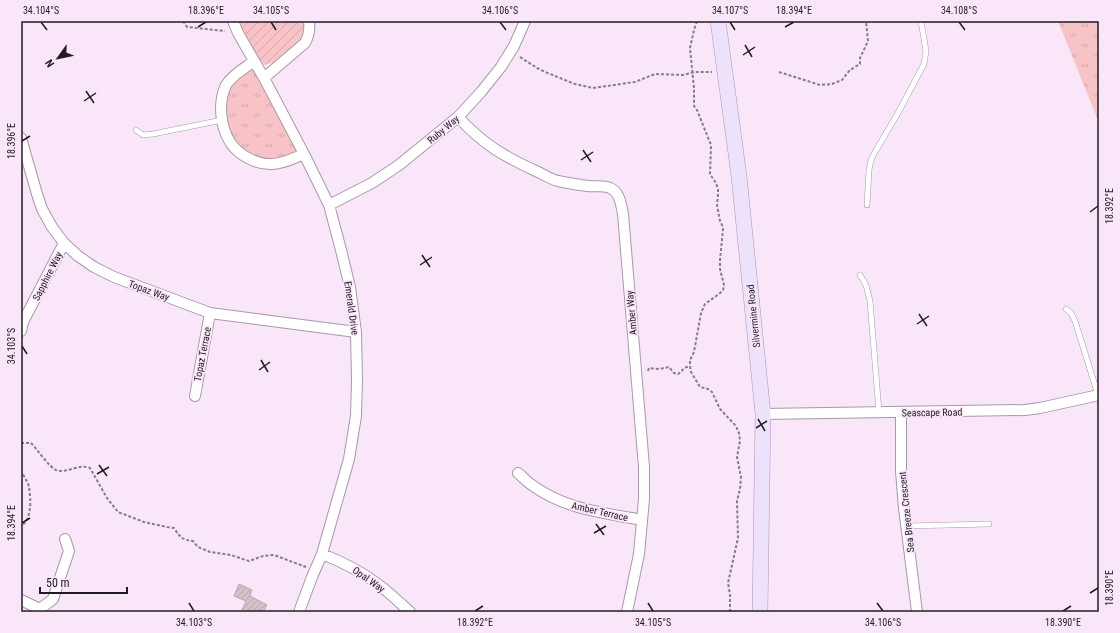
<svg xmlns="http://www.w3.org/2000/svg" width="1120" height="633" viewBox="0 0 1120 633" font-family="'Roboto Condensed',sans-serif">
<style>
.grass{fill:url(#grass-tufts)}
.garden{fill:url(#garden-furrows)}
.building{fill:url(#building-hatch);stroke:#bca5af}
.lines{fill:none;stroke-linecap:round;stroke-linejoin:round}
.lane-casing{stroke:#a998a9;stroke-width:6}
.street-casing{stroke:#a998a9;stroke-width:12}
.secondary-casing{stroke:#a998a9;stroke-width:16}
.path{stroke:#887b88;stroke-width:2;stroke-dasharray:3 2;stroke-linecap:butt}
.lane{stroke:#fff;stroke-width:5}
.street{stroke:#fff;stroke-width:10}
.secondary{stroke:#ece2fb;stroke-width:15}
.ticks{fill:none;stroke:#221b22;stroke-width:1.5}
.labels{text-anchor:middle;stroke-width:3.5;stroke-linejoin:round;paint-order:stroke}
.street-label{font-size:10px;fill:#221b22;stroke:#f9e7f9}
.neatline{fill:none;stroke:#221b22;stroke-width:1.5}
.ticks-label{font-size:10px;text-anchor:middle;fill:#221b22}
</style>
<defs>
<pattern id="grass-tufts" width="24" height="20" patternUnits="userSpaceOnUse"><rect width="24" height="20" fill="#f8c3c7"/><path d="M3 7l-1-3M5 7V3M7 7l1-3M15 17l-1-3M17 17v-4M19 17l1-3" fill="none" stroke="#d4a7ab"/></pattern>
<pattern id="garden-furrows" width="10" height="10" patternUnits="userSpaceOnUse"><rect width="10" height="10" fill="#f8c3c7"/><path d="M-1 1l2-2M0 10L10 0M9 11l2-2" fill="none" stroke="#d4a7ab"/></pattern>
<pattern id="building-hatch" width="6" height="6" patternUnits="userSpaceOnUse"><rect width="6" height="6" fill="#d7c0ca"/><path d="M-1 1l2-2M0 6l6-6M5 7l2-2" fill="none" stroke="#b8a4ad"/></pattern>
</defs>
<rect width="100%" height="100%" fill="#f9e7f9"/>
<!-- grass -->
<path class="grass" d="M1058 21H1099V123Z
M256 64 302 154 269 164 244 150 229 135 226 108 228 86Z"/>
<!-- garden -->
<path class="garden" d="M241 21H309L303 45 276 62 264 65 256 55 240 24Z"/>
<!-- building -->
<path class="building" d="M239 584 252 590 250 596 267 605 263 612H241L246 601 234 596Z"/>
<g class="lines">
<defs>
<path id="lane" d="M136 130 143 135 153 134 222 120
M867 205 869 170 871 160 875 152 898 113 924 64 926 51 921 21
M860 275 866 285 870 301 879 412
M1066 309 1071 313 1075 321 1098 395
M907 526 989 524"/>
<path id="street" d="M233 21 238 33 264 78 304 154 329 205 340 246 350 287 356 332 357 381 356 416 349 459 322 554 312 577 299 612
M254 61C245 68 232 75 226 85 218 102 220 126 230 142 238 155 257 165 272 164 283 164 294 158 304 154
M264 78 305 43C309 36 310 29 309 21
M458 117C483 144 503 156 536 171 543 174 550 179 558 181 568 183 579 185 588 186 596 187 603 185 610 188 620 192 621 205 623 214L644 467V499L639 554 627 612
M21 138 37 194 42 209 52 227 64 243 78 256 94 267 114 277 210 313 356 332
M329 205 372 183 399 165 458 117 481 92 501 67 514 46 525 21
M21 331 23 322 64 243
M195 396 210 313
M901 412V471L904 508 917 612
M763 414 1025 410 1040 408 1099 395
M518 473C523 477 527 482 532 485 564 509 604 513 642 520
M322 554C343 562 362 572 379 585 390 593 400 603 410 612
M21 600 40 609
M41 612 40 609 53 599 69 551 65 539"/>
<path id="secondary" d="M718 21 739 176 763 414 760 612"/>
</defs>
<!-- lane casing -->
<use href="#lane" class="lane-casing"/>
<!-- street casing -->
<use href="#street" class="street-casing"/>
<!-- secondary casing -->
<use href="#secondary" class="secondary-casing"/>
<!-- path -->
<path class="path" d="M183 21 187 27 225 31
M697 21 694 30 690 48 694 88V106L697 110 711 145 710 174 716 183 718 189V195L717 205 720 221 722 225 723 229 720 260V269L724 285 723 290 719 294 705 304 701 313 694 352 690 360V366L691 372 700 387 708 389 712 392 720 409 736 426 739 433 740 441 737 457 741 477 740 489 737 501 738 538 728 583 730 595V612
M520 57 537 68 545 72 575 84 593 88 635 82 655 74 683 75 695 72H712
M779 72 820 85 832 84 842 80 850 70 860 64V58L868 41 866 21
M648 371 649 368 659 369 669 367 674 373 678 374 681 372 684 368 690 366
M21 443H31C37 449 50 468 56 470 66 474 80 463 90 468L107 498 118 512 144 522 167 527 174 528C180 537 182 540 193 541L198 547 210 552 231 555 249 561 263 556 274 555 306 567
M21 470C23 476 28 481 29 487 31 499 32 520 21 526"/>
<!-- lane -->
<use href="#lane" class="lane"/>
<!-- street -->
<use href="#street" class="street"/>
<!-- secondary -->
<use href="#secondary" class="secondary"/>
</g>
<!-- ticks -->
<path class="ticks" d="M41 22 47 30M271 22 276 30M500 22 506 30M730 22 735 30M959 22 965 30M198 27 206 22M785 27 794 22M745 45 752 57M743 55 755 47M86 91 94 103M84 101 96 93M22 141 30 136M583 150 591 162M581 160 593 152M1090 212 1098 206M422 255 430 267M420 265 432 257M919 314 927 326M917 324 929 316M22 346 27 354M261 360 268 372M259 370 270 362M758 419 765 431M756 428 767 421M99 465 107 476M97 474 109 467M22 523 30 518M596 524 604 535M594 533 606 526M1090 593 1098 588M189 603 194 611M648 603 653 611M877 603 883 611M475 611 483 606M1063 611 1071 606"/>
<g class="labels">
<!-- street labels -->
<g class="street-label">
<text transform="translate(443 129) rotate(-40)" y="4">Ruby Way</text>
<text transform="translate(47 276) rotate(-63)" y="4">Sapphire Way</text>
<text transform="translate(149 290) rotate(20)" y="4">Topaz Way</text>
<text transform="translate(352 308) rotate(82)" y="4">Emerald Drive</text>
<text transform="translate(631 313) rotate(-95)" y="4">Amber Way</text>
<text transform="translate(753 316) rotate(-96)" y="4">Silvermine Road</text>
<text transform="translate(202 354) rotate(-79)" y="4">Topaz Terrace</text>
<text transform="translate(932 412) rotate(-1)" y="4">Seascape Road</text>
<text transform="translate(600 511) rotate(13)" y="4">Amber Terrace</text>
<text transform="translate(906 512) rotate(-96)" y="4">Sea Breeze Crescent</text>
<text transform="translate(369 579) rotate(35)" y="4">Opal Way</text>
</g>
</g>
<!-- border -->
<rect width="1120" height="633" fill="none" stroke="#f9e7f9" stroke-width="44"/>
<!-- north arrow -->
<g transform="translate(58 58) rotate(237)" stroke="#f9e7f9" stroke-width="3" paint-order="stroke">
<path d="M0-3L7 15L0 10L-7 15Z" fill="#221b22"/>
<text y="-6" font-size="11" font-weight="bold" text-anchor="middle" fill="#221b22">N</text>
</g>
<!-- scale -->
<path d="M40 587v6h87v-6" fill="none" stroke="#221b22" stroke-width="2"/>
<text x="46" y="587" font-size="12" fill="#221b22" stroke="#f9e7f9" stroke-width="3" paint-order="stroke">50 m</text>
<rect x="22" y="22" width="1076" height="589" class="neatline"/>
<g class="ticks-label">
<text x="41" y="14">34.104°S</text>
<text x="206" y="14">18.396°E</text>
<text x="271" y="14">34.105°S</text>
<text x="500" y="14">34.106°S</text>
<text x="730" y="14">34.107°S</text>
<text x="794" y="14">18.394°E</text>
<text x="959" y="14">34.108°S</text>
<text transform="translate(11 141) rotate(-90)" y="4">18.396°E</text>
<text transform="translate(1109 206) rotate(-90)" y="4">18.392°E</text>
<text transform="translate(11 346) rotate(-90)" y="4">34.103°S</text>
<text transform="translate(11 523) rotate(-90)" y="4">18.394°E</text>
<text transform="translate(1109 588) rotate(-90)" y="4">18.390°E</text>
<text x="194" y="626">34.103°S</text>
<text x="475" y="626">18.392°E</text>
<text x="653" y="626">34.105°S</text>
<text x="883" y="626">34.106°S</text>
<text x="1063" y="626">18.390°E</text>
</g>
</svg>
